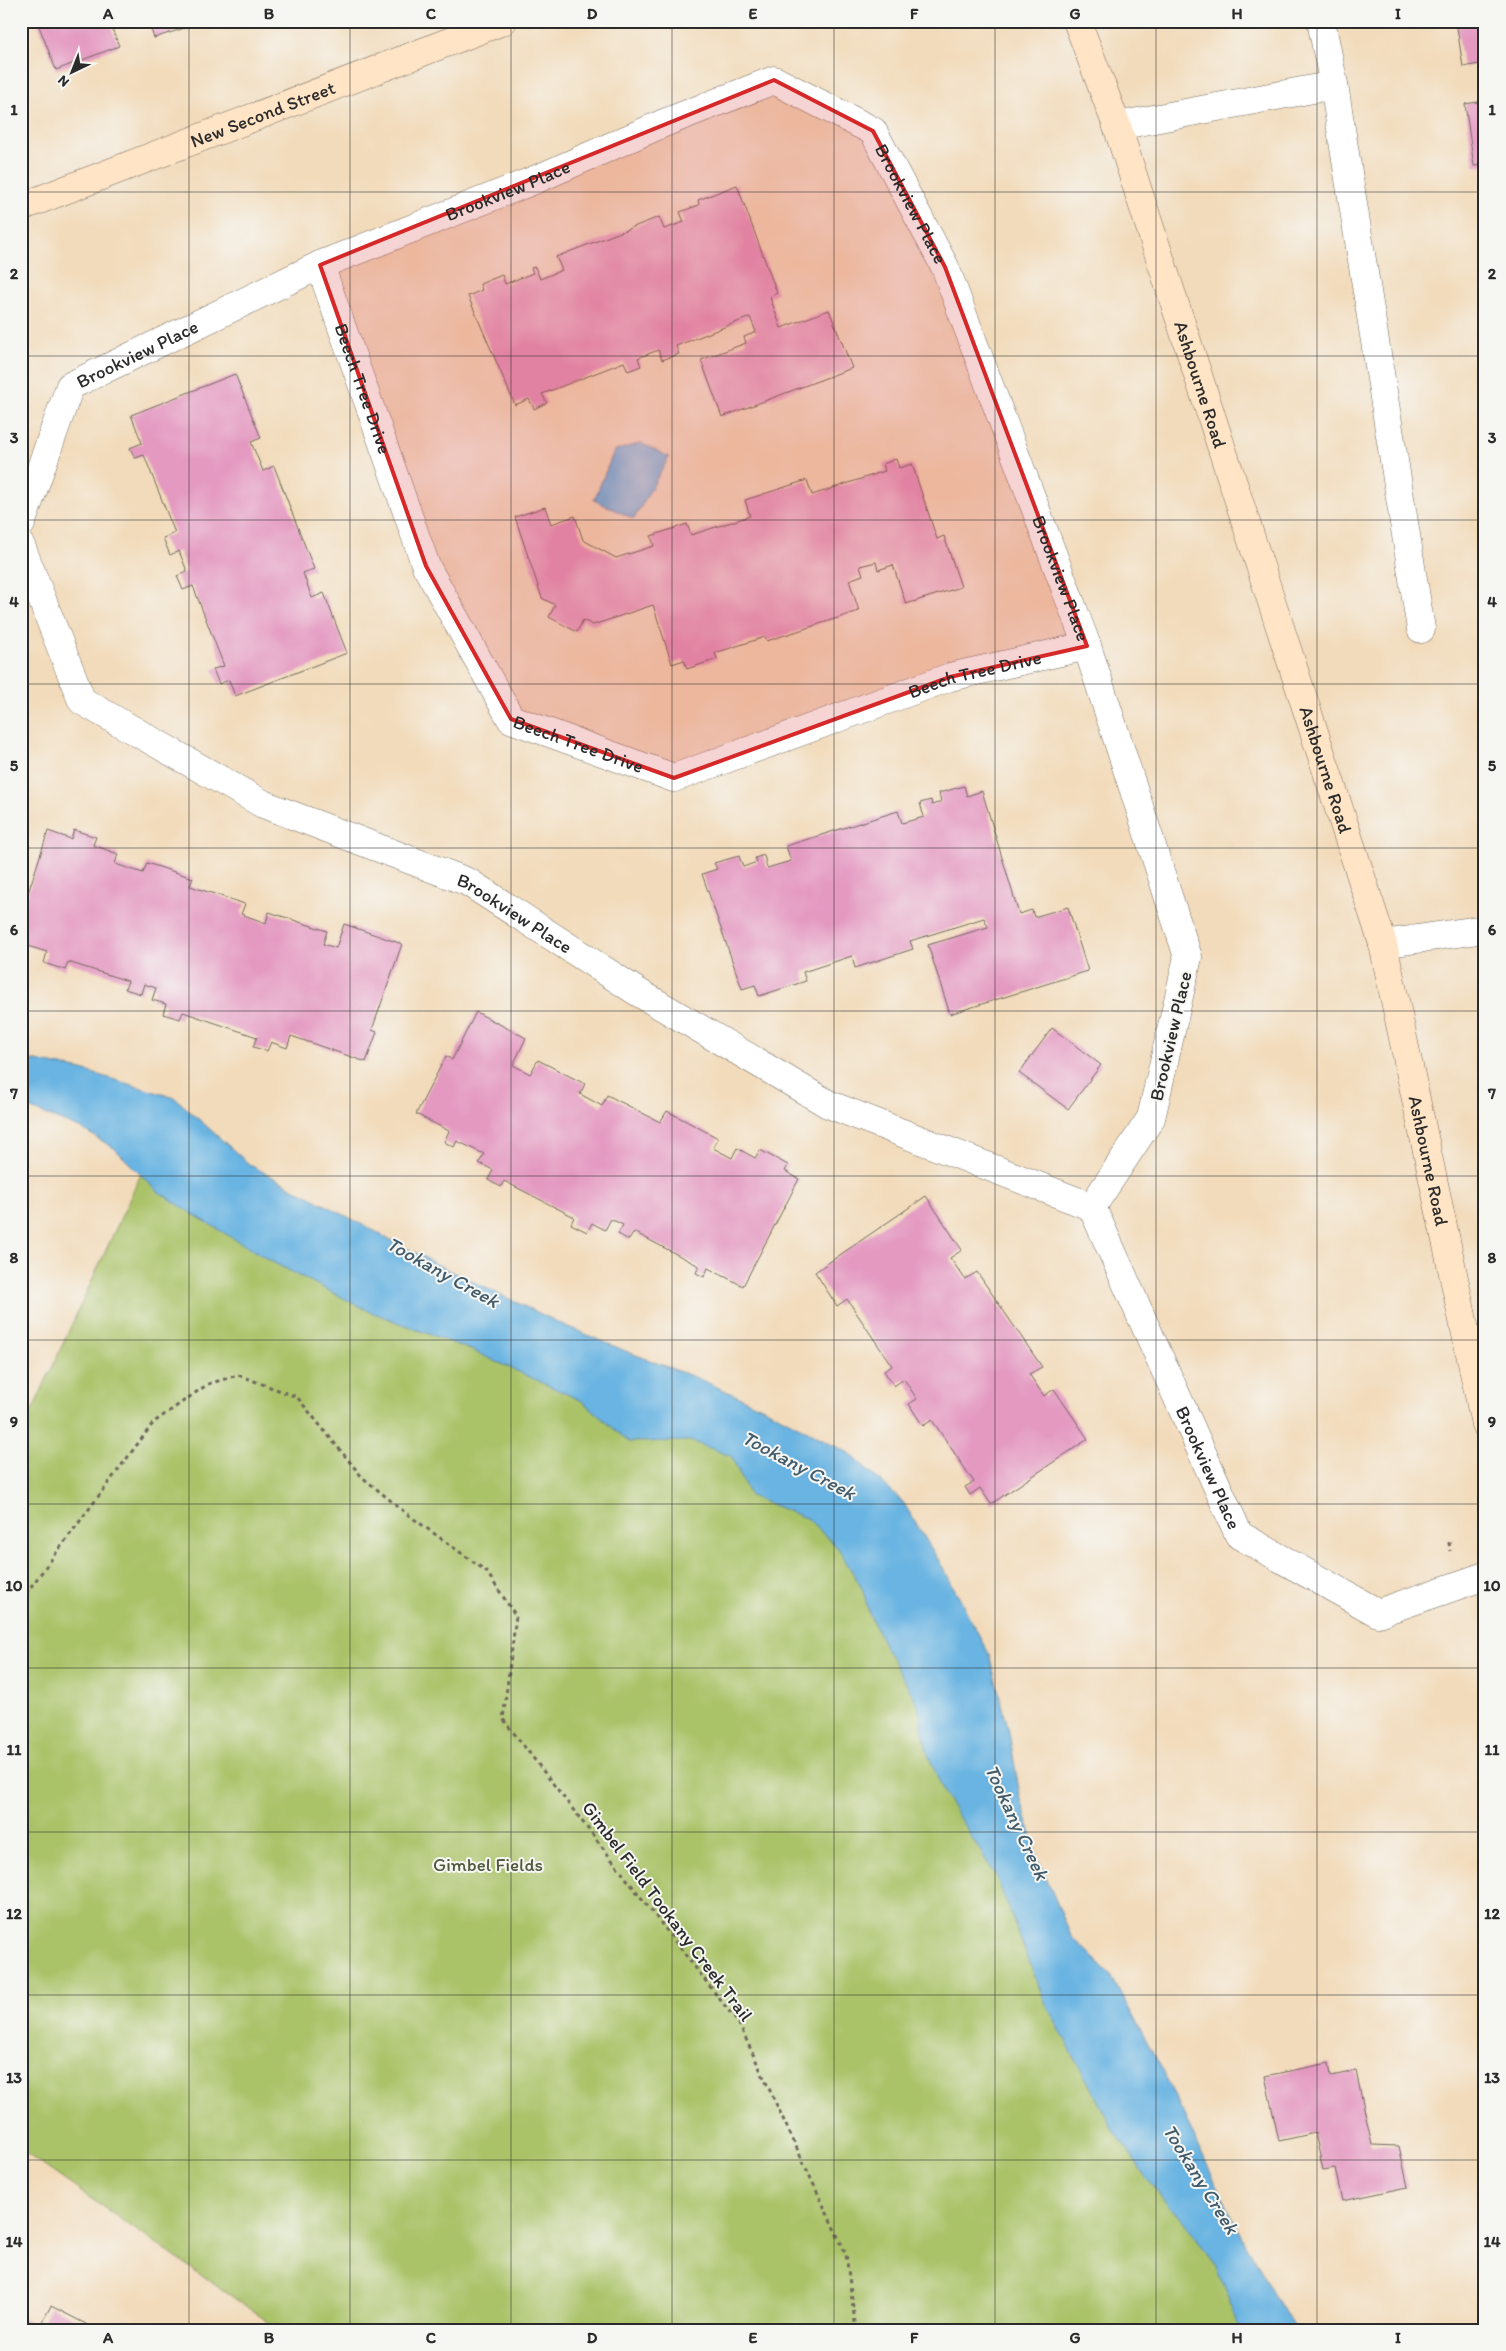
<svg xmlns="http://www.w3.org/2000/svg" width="1506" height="2351" viewBox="0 0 1506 2351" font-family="Itim,sans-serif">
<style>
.green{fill:#aac268;stroke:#6a764a}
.water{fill:#69b4e2;stroke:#4a7086}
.building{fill:#e499c1}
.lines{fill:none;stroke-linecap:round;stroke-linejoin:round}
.street-casing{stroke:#71695d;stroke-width:29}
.secondary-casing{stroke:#71695d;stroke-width:29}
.path{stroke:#71695d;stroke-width:3;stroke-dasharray:4 4;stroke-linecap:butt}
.street{stroke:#fff;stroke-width:28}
.secondary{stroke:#ffe4c6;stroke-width:28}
.marked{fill:#d62828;fill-opacity:0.2;stroke:#d62828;stroke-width:4;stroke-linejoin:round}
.grid{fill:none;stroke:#2b2b2b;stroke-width:1;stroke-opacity:0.55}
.labels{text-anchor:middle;stroke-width:4;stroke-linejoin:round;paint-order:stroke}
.street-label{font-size:19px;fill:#2b2b2b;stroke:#f6f6f2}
.park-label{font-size:19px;fill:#51583d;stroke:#f6f6f2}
.water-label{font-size:20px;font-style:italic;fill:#415b6b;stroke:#f6f6f2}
.neatline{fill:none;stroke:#2b2b2b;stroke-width:2}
.grid-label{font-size:16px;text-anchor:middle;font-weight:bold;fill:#2b2b2b}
</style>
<rect width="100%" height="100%" fill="#f6f6f2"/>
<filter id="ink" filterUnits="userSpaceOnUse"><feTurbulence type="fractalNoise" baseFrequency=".02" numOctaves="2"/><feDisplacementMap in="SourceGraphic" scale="10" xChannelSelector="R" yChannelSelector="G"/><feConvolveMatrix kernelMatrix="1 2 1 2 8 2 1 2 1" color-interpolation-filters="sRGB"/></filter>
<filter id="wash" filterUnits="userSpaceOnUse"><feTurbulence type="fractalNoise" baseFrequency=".0096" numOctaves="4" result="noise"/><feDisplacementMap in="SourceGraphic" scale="20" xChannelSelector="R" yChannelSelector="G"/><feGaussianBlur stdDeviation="1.12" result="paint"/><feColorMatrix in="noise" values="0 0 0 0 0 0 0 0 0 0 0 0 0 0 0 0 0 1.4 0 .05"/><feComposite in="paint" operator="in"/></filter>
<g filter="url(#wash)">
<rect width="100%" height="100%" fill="#f2dbbb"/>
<!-- green -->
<path class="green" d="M146 1163 788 1453 891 1623 1252 2330H280L21 2150V1435Z"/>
<!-- water -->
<path class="water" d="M641 443 669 457 634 519 594 500 614 451Z
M21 1058 82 1070 175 1098 250 1165 444 1268 566 1326 628 1352 697 1378 766 1409 849 1453 903 1502 945 1571 989 1654 1008 1727 1020 1795 1037 1856 1071 1936 1110 1974 1163 2071 1245 2244 1295 2330H1239L1234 2310 1215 2264 1185 2224 1147 2179 1112 2127 1045 2002 996 1876 946 1797 927 1752 918 1704 886 1649 869 1613 863 1590 838 1548 808 1519 750 1496 731 1456 691 1441 629 1442 582 1401 471 1350 371 1312 276 1264 191 1213 156 1190 114 1148 82 1129 21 1105Z"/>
<g id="blocks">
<!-- building -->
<path class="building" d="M37 21H109L119 46 56 70Z
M148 21H203V22L154 38Z
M1456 21H1485V63L1463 67Z
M1485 101V165L1474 166 1465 104Z
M737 185 777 293 770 297 781 328 829 310 852 368 722 417 701 360 746 343 744 337 756 332 750 317 676 346 679 354 662 360 658 350 638 358 641 366 628 371 624 362 542 394 547 403 534 409 529 399 515 405 468 296 482 290 480 284 502 275 505 284 533 273 531 268 535 267 540 279 562 270 556 257 659 217 664 229 684 222 680 212 699 205 698 200Z
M1485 225V257H1483L1480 226Z
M235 374 261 438 251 442 263 471 274 466 314 569 303 573 312 598 324 593 347 653 235 696 229 680 219 684 213 669 224 666 193 586 183 590 177 576 187 571 179 551 170 555 163 538 175 533 144 455 135 458 130 448 142 443 131 415Z
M896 459 899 468 912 464 937 539 944 536 961 587 906 604 893 565 878 570 876 562 860 566 863 575 849 580 859 611 767 641 765 637 715 653 717 659 687 669 684 660 672 664 653 605 593 625 583 620 577 632 549 617 555 605 542 598 515 517 545 507 551 524 575 516 583 540 616 558 654 546 651 536 687 524 691 535 750 516 745 500 807 480 812 495 885 471 883 464Z
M964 786 967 796 982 791 1019 914 1032 910 1034 917 1068 907 1088 971 950 1014 928 945 988 927 984 918 910 941 913 949 855 968 852 956 803 972 806 981 759 996 755 985 742 989 702 874 717 869 714 863 739 856 743 867 757 862 755 858 764 855 767 868 791 861 786 846 898 811 902 823 924 817 920 803 931 800 932 805 941 802 939 793Z
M74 830 96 837 93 845 118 854 115 864 143 873 147 863 193 878 190 886 245 904 241 914 266 923 269 912 327 931 323 944 336 948 344 924 402 944 372 1030 377 1032 366 1062 291 1036 287 1048 271 1042 267 1051 253 1047 257 1037 183 1012 180 1019 163 1014 166 1004 152 1000 156 988 144 984 141 994 125 989 128 981 68 962 65 970 44 963 47 952 21 944V915L48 831 71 839Z
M476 1012 526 1038 513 1065 530 1074 538 1060 585 1084 580 1094 602 1106 607 1095 660 1122 667 1111 718 1138 713 1148 732 1158 737 1148 755 1158 760 1150 788 1165 785 1171 799 1179 743 1286 708 1268 704 1277 696 1273 699 1266 634 1232 629 1240 618 1234 623 1225 611 1219 605 1230 592 1223 587 1232 571 1224 574 1217 504 1181 501 1187 488 1180 493 1170 479 1163 484 1154 457 1141 454 1147 444 1142 449 1131 416 1114 446 1056 452 1060Z
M1052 1028 1101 1065 1068 1109 1019 1073Z
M926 1196 962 1250 950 1258 965 1279 977 1272 1042 1367 1029 1374 1044 1396 1054 1389 1088 1439 991 1504 980 1488 970 1495 965 1487 974 1482 932 1420 923 1426 909 1404 917 1399 904 1379 894 1386 884 1371 892 1366 847 1299 837 1306 815 1272Z
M1329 2063 1331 2076 1356 2071 1372 2145 1399 2146 1408 2187 1342 2201 1335 2168 1323 2170 1315 2133 1279 2141 1265 2076Z
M51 2306 86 2324 83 2330H21V2317L39 2327Z"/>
</g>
</g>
<g filter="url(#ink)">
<use href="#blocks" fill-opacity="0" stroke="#71695d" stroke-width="1"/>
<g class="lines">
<defs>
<g id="street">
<path d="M1321 21 1334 85 1421 629"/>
<path d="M1117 126 1334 85"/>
<path id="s1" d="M320 265 426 566 511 719 674 778 950 677 1087 646"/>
<path id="s2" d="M21 524 70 386 320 265 537 179 664 123 774 80 873 131 945 267 1087 646 1188 957 1151 1118 1092 1207"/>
<path id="s3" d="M21 546 82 701 263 804 468 882 636 991 828 1104 1092 1207 1239 1535 1378 1613 1485 1576"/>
<path d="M1383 944 1485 929"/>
</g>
<g id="secondary">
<path id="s4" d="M1077 21 1117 126 1383 944 1485 1424"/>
<path id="s5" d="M21 207 503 21"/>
</g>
</defs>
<!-- street casing -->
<use href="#street" class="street-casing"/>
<!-- secondary casing -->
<use href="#secondary" class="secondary-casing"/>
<!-- path -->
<path class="path" d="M1449 1542 1450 1551
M21 1600 154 1422 208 1384 238 1375 297 1397 362 1477 407 1514 486 1571 516 1616 503 1719 739 2024 846 2254 856 2330"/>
<!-- street -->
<use href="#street" class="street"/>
<!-- secondary -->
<use href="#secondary" class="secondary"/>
</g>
</g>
<!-- marked area -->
<path class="marked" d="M774 80 873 131 945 267 1087 646 950 677 674 778 511 719 426 566 320 265Z"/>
<!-- grid -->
<path class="grid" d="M189 21V2330M350 21V2330M511 21V2330M672 21V2330M834 21V2330M995 21V2330M1156 21V2330M1317 21V2330M21 192H1485M21 356H1485M21 520H1485M21 684H1485M21 848H1485M21 1011H1485M21 1176H1485M21 1340H1485M21 1504H1485M21 1668H1485M21 1832H1485M21 1995H1485M21 2160H1485"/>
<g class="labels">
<!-- street labels -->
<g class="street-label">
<text dy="7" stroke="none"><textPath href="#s5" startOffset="259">New Second Street</textPath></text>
<text dy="7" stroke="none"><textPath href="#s2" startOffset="626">Brookview Place</textPath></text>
<text dy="7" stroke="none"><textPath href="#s2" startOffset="1108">Brookview Place</textPath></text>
<text dy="7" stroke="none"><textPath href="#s2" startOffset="221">Brookview Place</textPath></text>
<text dy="7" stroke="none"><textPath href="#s4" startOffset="384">Ashbourne Road</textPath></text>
<text dy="7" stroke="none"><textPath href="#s1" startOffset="131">Beech Tree Drive</textPath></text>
<text dy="7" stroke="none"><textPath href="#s2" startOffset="1512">Brookview Place</textPath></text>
<text dy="7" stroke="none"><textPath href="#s1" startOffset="986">Beech Tree Drive</textPath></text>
<text dy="7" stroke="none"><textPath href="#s1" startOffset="566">Beech Tree Drive</textPath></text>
<text dy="7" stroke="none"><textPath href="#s4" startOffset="789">Ashbourne Road</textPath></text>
<text dy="7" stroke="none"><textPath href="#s3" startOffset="650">Brookview Place</textPath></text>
<text transform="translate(1170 1036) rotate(-77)" y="7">Brookview Place</text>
<text dy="7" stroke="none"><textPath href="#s4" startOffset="1194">Ashbourne Road</textPath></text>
<text dy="7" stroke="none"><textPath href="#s3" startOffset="1586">Brookview Place</textPath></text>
<text transform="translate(668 1911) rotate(53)" y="7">Gimbel Field Tookany Creek Trail</text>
</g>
<!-- park labels -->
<g class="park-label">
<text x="488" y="1871">Gimbel Fields</text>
</g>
<!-- water labels -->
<g class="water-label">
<text transform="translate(443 1272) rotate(29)" y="7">Tookany Creek</text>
<text transform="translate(799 1465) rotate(28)" y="7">Tookany Creek</text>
<text transform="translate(1017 1822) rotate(65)" y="7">Tookany Creek</text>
<text transform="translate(1201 2179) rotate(58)" y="7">Tookany Creek</text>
</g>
</g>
<!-- margin -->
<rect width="1506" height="2351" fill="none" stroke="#f6f6f2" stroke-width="55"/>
<!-- north arrow -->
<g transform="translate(72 72) rotate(223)" stroke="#f6f6f2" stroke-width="4" paint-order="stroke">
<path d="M0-4L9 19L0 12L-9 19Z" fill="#2b2b2b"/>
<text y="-8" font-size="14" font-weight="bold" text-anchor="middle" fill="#2b2b2b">N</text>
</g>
<rect x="28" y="28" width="1450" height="2296" class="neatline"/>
<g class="grid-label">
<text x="108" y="19">A</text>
<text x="269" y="19">B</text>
<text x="431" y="19">C</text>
<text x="592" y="19">D</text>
<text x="753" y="19">E</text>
<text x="914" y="19">F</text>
<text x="1075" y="19">G</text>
<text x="1237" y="19">H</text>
<text x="1398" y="19">I</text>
<text x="14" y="115">1</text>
<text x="1492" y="115">1</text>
<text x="14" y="279">2</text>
<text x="1492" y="279">2</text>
<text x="14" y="443">3</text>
<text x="1492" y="443">3</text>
<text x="14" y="607">4</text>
<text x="1492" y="607">4</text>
<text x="14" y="771">5</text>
<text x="1492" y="771">5</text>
<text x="14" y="935">6</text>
<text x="1492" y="935">6</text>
<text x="14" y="1099">7</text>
<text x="1492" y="1099">7</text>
<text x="14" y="1263">8</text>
<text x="1492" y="1263">8</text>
<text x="14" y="1427">9</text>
<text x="1492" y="1427">9</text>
<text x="14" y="1591">10</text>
<text x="1492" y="1591">10</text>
<text x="14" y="1755">11</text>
<text x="1492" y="1755">11</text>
<text x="14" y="1919">12</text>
<text x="1492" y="1919">12</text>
<text x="14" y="2083">13</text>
<text x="1492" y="2083">13</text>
<text x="14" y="2247">14</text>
<text x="1492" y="2247">14</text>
<text x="108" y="2343">A</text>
<text x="269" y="2343">B</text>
<text x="431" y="2343">C</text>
<text x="592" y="2343">D</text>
<text x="753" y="2343">E</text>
<text x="914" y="2343">F</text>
<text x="1075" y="2343">G</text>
<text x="1237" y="2343">H</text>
<text x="1398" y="2343">I</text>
</g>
</svg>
